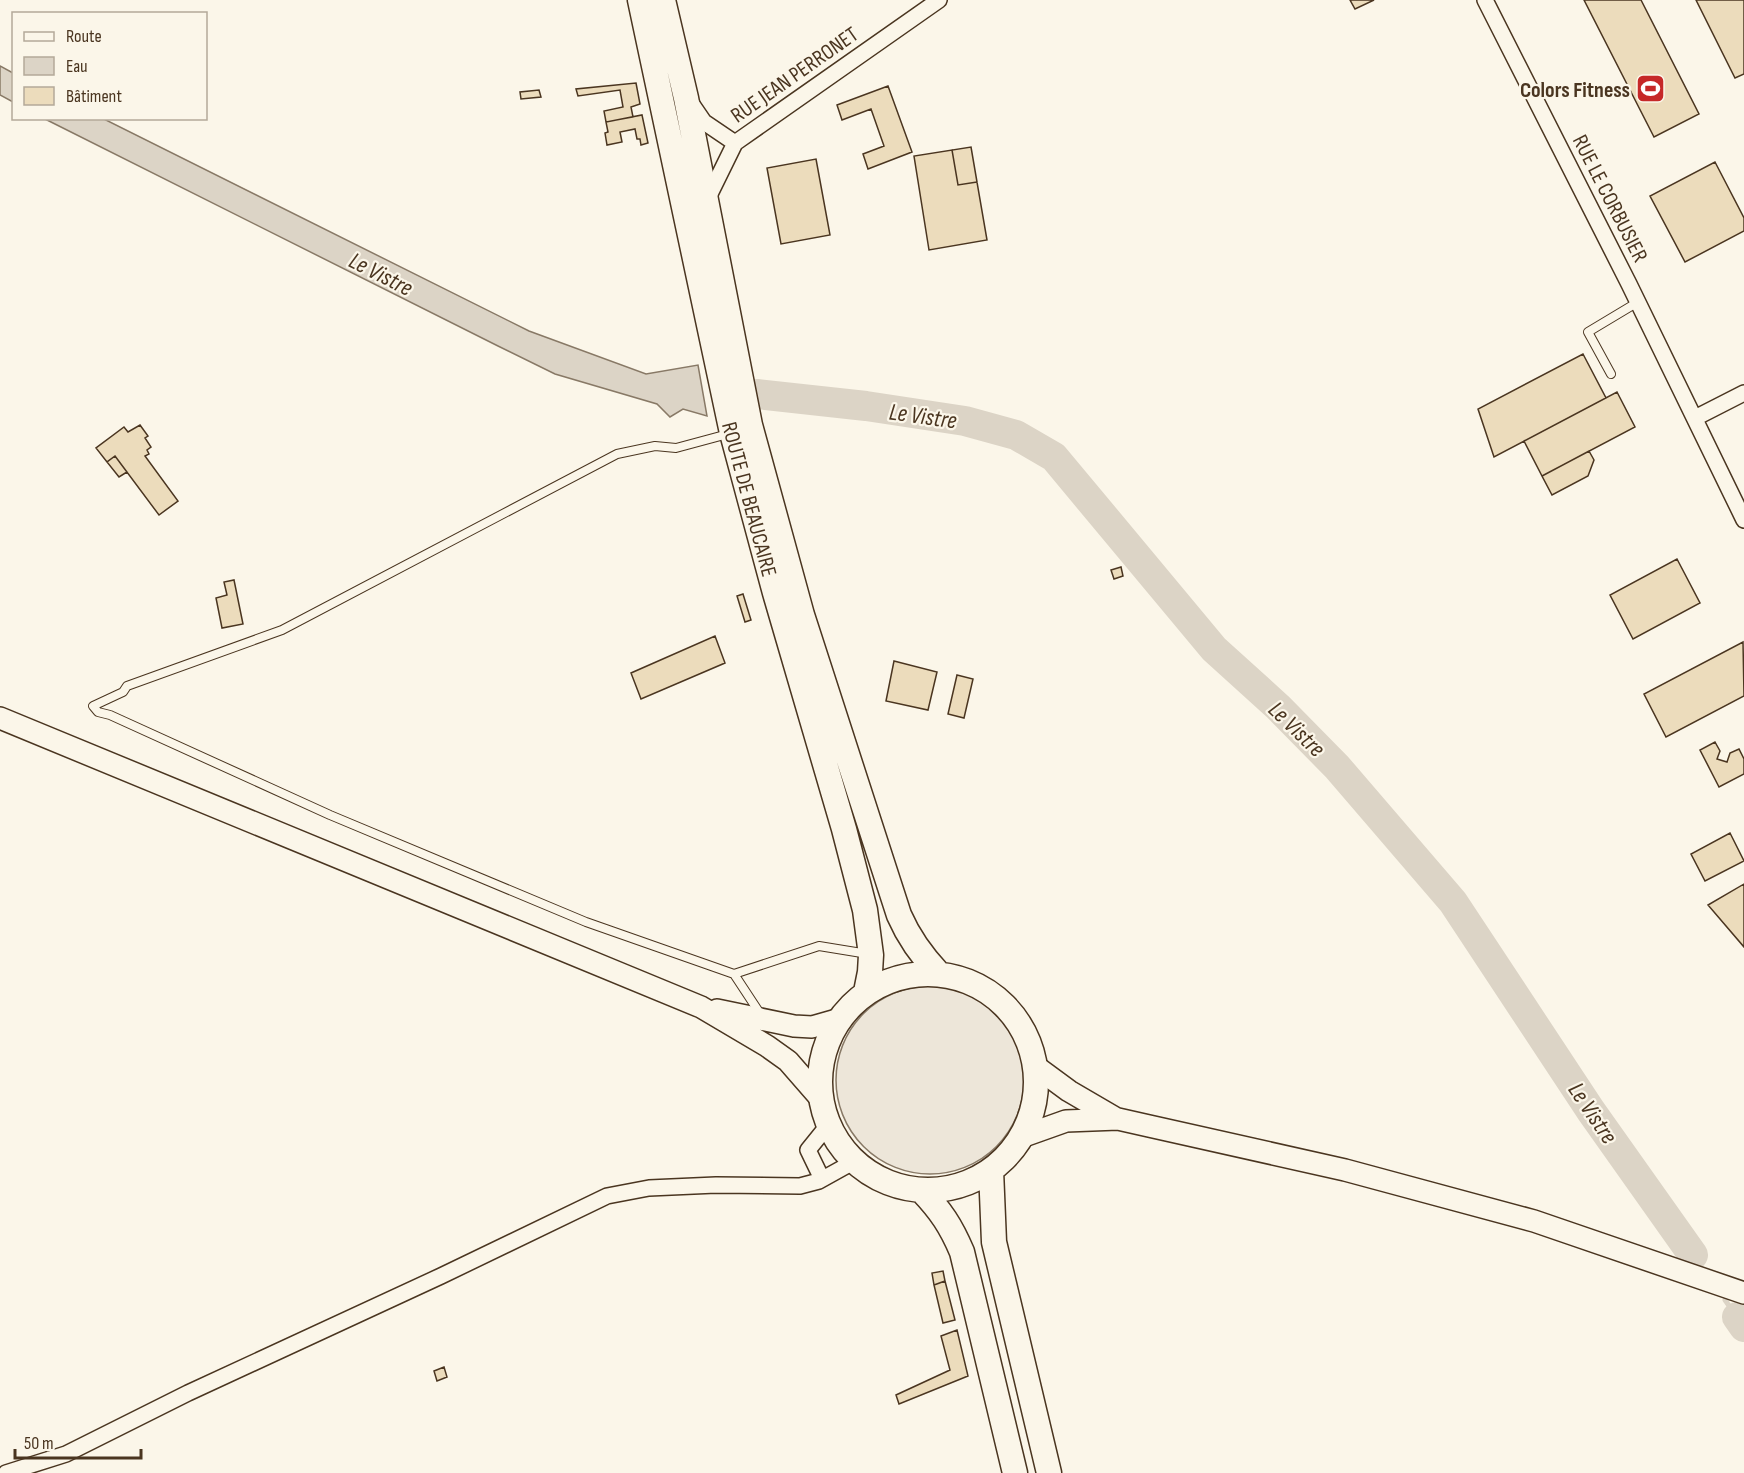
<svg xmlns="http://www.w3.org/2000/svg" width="1744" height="1473" viewBox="0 0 1744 1473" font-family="'Sofia Sans Condensed',sans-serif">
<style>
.green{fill:#ede6d9;stroke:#887966;stroke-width:1.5}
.water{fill:#dcd4c6;stroke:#887966;stroke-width:1.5}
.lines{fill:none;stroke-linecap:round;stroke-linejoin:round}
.stream{stroke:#dcd4c6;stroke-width:5}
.river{stroke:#dcd4c6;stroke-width:30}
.building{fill:#ecdcbc;stroke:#4a3520;stroke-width:1.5}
.service-casing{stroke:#4a3520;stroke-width:10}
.minor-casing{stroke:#4a3520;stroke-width:18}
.secondary-casing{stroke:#4a3520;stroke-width:24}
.primary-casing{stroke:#4a3520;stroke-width:27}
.service{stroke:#fbf6e9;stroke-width:8}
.minor{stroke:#fbf6e9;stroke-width:15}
.secondary{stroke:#fbf6e9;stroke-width:21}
.primary{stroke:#fbf6e9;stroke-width:24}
.labels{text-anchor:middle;stroke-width:4.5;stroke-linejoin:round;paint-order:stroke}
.street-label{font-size:22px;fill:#4a3520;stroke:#fbf6e9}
.poi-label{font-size:22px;font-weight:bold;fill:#4a3520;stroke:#fbf6e9;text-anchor:end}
.water-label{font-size:24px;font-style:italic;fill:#4a3520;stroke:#fbf6e9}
</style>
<rect width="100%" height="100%" fill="#fbf6e9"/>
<!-- green -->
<path class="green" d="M836 1080a94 94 0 1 1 188 0a94 94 0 1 1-188 0Z"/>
<!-- water -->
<path class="water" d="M0 66 13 73V102L0 95Z
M45 119H104L529 331 646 374 698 365 707 416 683 409 670 417 657 404 555 374 498 346Z"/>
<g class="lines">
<!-- stream -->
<path class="stream" d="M1693 1255 1699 1264
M1725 1300 1737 1317"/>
<!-- river -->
<path class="river" d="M757 394 866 406 965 421 1016 435 1054 457 1214 649 1278 707 1337 767 1453 902 1591 1111 1693 1255
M1737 1317 1744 1327"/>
</g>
<!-- building -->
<path class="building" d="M1350 0H1374L1355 9Z
M1584 0H1641L1699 114 1654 137Z
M1696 0H1744V74L1735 78Z
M636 83 640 104 631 107 633 117 606 122 604 111 623 107 620 90 578 96 576 89Z
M888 86 912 152 868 169 863 154 884 146 871 109 842 120 837 105Z
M539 90 541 97 521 99 520 92Z
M642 115 648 143 641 145 640 139H637L635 129 620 132 622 142 607 145 605 133 608 132 606 122Z
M971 147 977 182 958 185 952 150Z
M952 150 958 185 977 182 987 240 929 250 914 156Z
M816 159 830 235 781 244 767 168Z
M1715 162 1744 218V231L1685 262 1650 196Z
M1583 354 1606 398 1494 457 1478 409Z
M1617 392 1635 427 1542 476 1524 441Z
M140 425 148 436 145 438 151 447 147 450 149 454 145 456 178 501 159 515 115 456 107 462 96 448 124 427 128 432Z
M1589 451 1594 460 1588 476 1552 495 1542 476Z
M115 456 127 472 119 477 107 462Z
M1677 559 1700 603 1633 639 1610 595Z
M1121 567 1123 576 1114 579 1111 570Z
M234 580 243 624 222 628 216 598 227 595 224 582Z
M743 594 751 620 745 622 737 596Z
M715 636 725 663 641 699 631 673Z
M1743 642 1744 696 1666 737 1644 694Z
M894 661 937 672 928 710 886 701Z
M957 675 973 679 964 718 948 714Z
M1715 742 1720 751 1717 759 1727 762 1730 753 1739 749 1744 759V774L1719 787 1700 750Z
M1730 833 1744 861 1705 881 1691 854Z
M1744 884V947L1708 905Z
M943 1271 945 1281 934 1285 932 1273Z
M945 1281 955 1320 943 1323 934 1285Z
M957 1330 968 1376 899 1404 896 1395 950 1370 941 1336Z
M444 1367 447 1377 437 1381 434 1371Z"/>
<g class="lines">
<defs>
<path id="service" d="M1611 374 1588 332 1638 302
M728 434 676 448 655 446 617 454 282 630 127 686 123 692 93 706 98 712 110 715 330 815 586 922 734 974 761 1015
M734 974 819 946 868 954"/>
<path id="minor" d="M1485 0 1629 284 1744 520
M691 103 704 122 735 143
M707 200 735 143 939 0
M1695 418 1744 393
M822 1179 808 1150 829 1124
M6 1473 66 1454 188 1393 441 1276 607 1196 649 1188 716 1185 800 1186 819 1181 855 1161"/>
<path id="secondary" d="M0 718 701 1007 767 1046 788 1061 822 1100
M717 1010 794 1026 812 1027 840 1019
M1035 1066 1069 1091 1117 1119
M1021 1137 1066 1121 1118 1119 1149 1126 1345 1170 1534 1221 1744 1293"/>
<path id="primary" d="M640 0 732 433 775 593 844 829 865 910 871 955 870 972 866 992
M663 0 686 98 750 425 802 615 899 915C909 938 921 955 939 974
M820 1082a108 108 0 1 1 216 0a108 108 0 1 1-216 0Z
M991 1170 994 1242 1049 1473
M921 1190C941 1211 951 1226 962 1252L1015 1473"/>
</defs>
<!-- service casing -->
<use href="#service" class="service-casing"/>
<!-- minor casing -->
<use href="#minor" class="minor-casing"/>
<!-- secondary casing -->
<use href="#secondary" class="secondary-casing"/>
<!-- primary casing -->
<use href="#primary" class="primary-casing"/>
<!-- service -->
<use href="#service" class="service"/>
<!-- minor -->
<use href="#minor" class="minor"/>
<!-- secondary -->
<use href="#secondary" class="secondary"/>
<!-- primary -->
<use href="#primary" class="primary"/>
</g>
<!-- icons -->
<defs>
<symbol id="stadium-square" viewBox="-11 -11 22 22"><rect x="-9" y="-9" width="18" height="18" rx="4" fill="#c62828" stroke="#fbf6e9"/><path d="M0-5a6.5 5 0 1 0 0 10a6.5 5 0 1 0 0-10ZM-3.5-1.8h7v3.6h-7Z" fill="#fff"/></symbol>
</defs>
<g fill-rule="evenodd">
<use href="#stadium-square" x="1634" y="72" width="33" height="33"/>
</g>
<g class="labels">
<!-- street labels -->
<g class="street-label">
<text transform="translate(794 74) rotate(-35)" y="8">RUE JEAN PERRONET</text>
<text transform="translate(1611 198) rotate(63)" y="8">RUE LE CORBUSIER</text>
<text transform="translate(750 499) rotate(75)" y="8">ROUTE DE BEAUCAIRE</text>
</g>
<!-- poi labels -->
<g class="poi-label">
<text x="1630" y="97">Colors Fitness</text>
</g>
<!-- water labels -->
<g class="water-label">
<text transform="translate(381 274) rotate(27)" y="8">Le Vistre</text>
<text transform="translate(923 416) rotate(8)" y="8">Le Vistre</text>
<text transform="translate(1297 729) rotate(44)" y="8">Le Vistre</text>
<text transform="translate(1593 1113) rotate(56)" y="8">Le Vistre</text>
</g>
</g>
<!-- legend -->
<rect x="12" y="12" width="195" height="108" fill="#fbf6e9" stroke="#b4a999" stroke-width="1.5"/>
<rect x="24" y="32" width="30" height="9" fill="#fbf6e9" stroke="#b4a999" stroke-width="1.5"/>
<text x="66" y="42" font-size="18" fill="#4a3520">Route</text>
<rect x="24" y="57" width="30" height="18" fill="#dcd4c6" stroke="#b4a999" stroke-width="1.5"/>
<text x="66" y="72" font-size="18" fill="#4a3520">Eau</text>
<rect x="24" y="87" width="30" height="18" fill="#ecdcbc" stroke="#b4a999" stroke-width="1.5"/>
<text x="66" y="102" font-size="18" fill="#4a3520">Bâtiment</text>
<!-- scale -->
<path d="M15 1449v9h126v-9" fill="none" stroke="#4a3520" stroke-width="3"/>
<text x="24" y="1449" font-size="18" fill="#4a3520" stroke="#fbf6e9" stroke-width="4.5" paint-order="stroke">50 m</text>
</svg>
